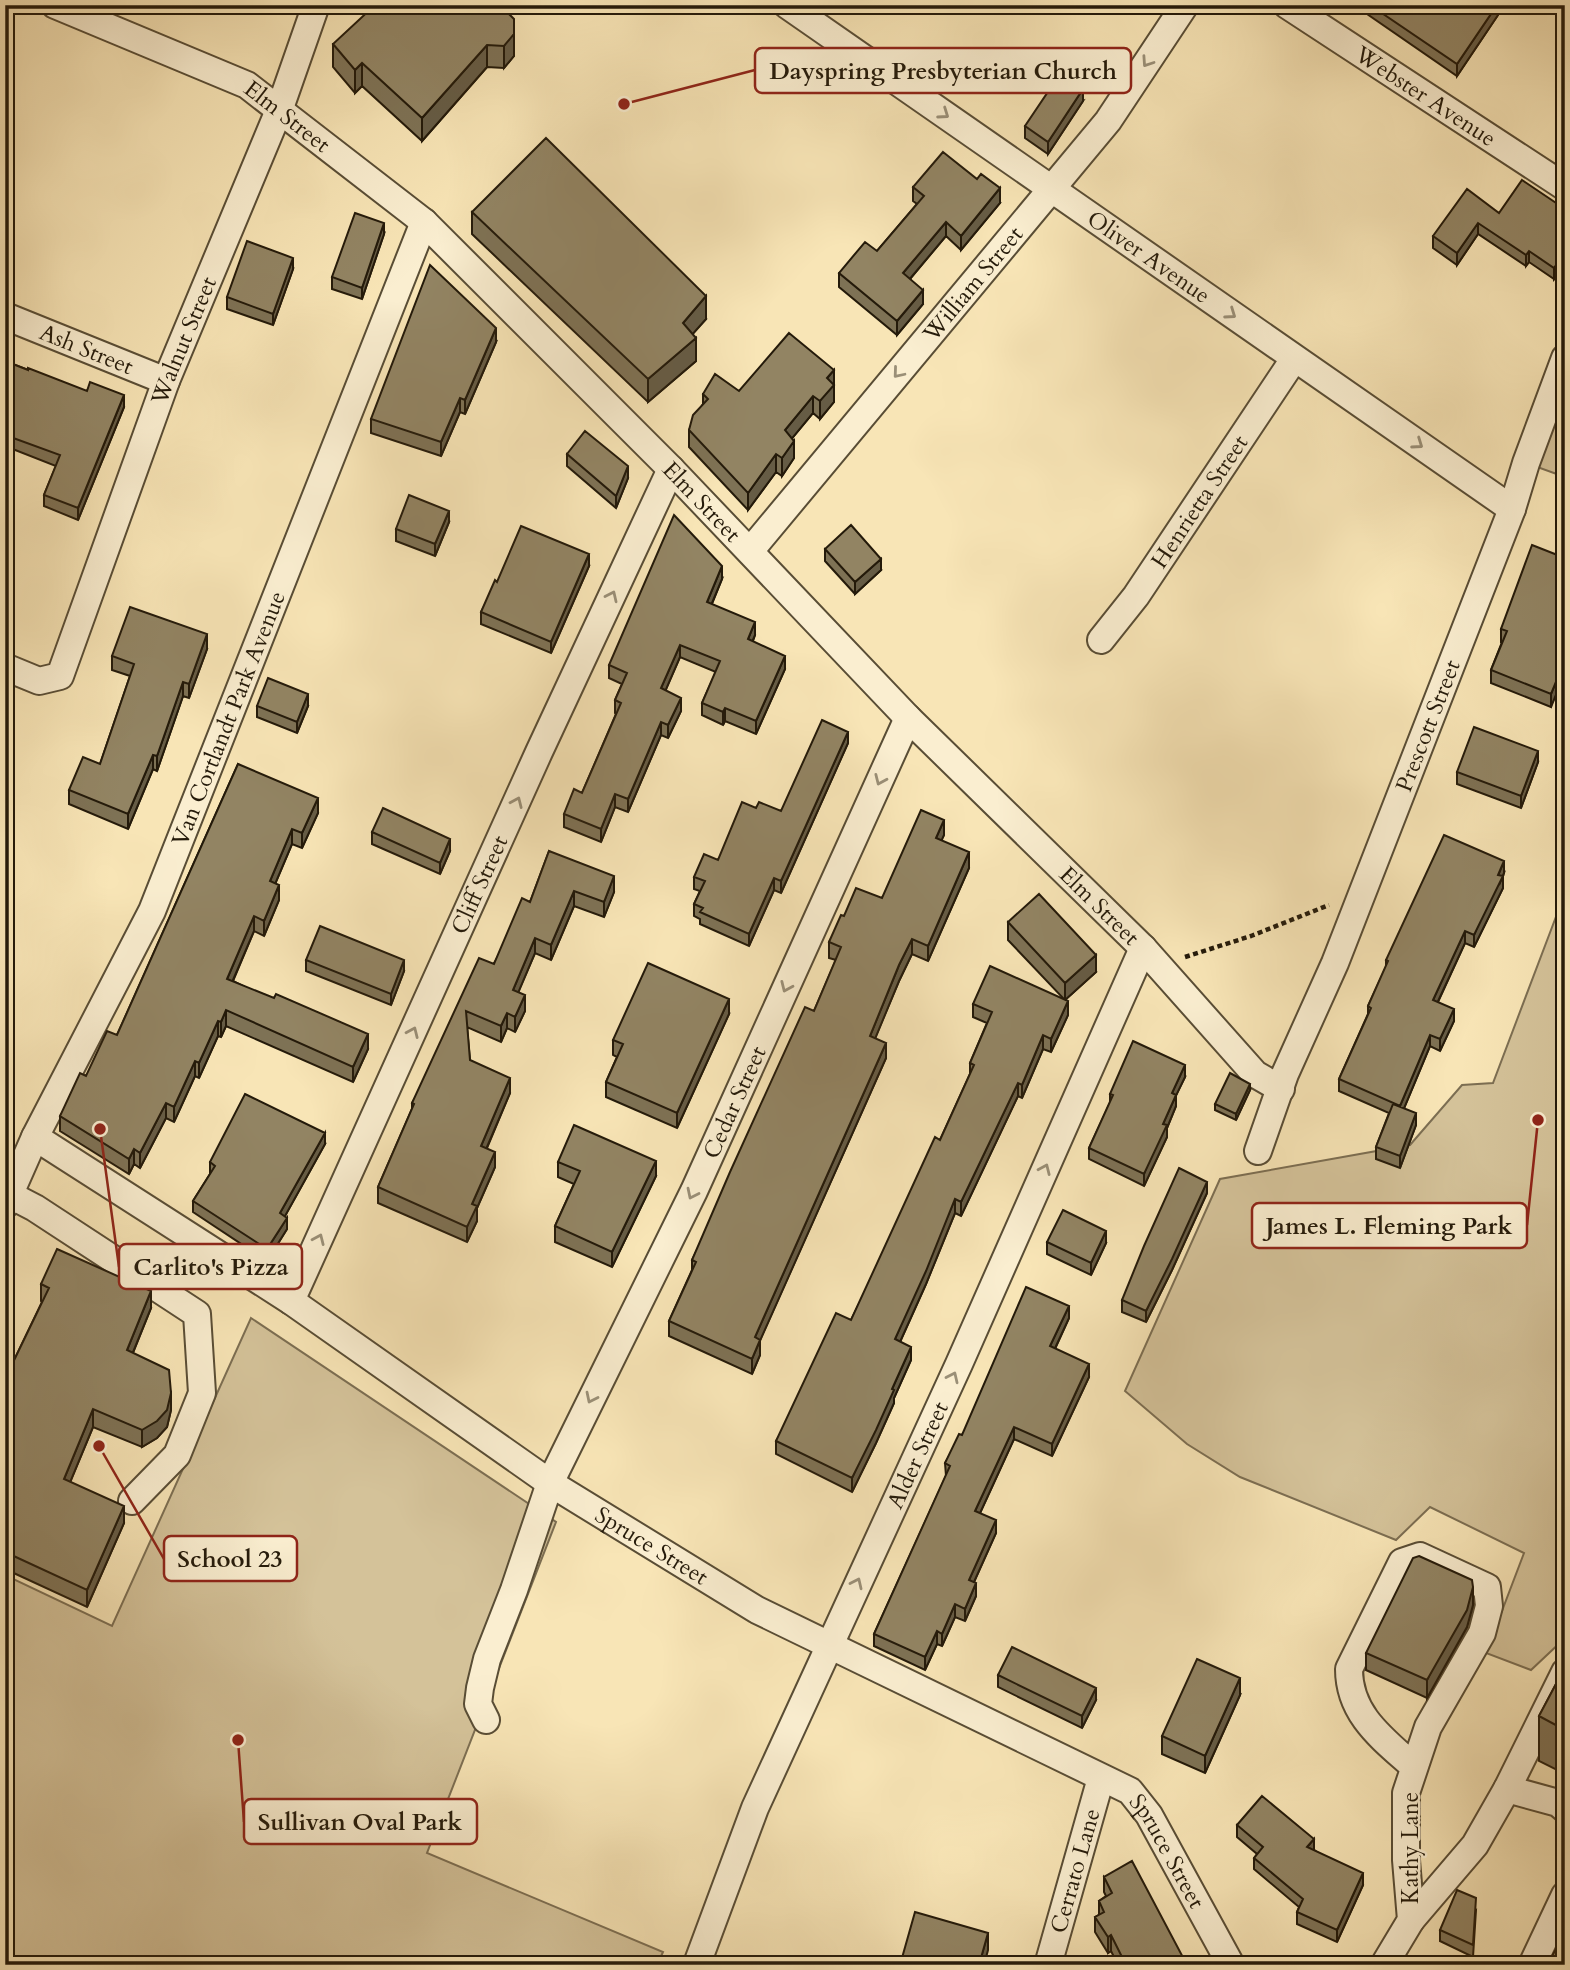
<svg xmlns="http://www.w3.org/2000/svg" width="1570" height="1970" viewBox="0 0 1570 1970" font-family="Cardo,serif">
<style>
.green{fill:#d4c299;stroke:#7c6e52;stroke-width:2}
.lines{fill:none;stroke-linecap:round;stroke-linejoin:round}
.minor-casing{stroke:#594d35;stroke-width:30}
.path{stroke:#241a0a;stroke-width:4.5;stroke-dasharray:5 3.5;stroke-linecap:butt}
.minor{stroke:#faeed0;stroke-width:26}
.wall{fill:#7e7255;stroke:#241a0a;stroke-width:2}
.shaded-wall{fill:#665c45;stroke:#241a0a;stroke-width:2}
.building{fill:#928463;stroke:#241a0a;stroke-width:2}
.oneway{stroke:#9a8f77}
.labels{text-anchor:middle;stroke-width:5;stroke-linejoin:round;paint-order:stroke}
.street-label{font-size:23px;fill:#241a0a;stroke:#faeed0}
.leader{fill:none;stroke:#8f2418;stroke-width:2.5}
.callout-dot{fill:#8f2418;stroke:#faeed0;stroke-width:2.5}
.callout{fill:#faeed0;stroke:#8f2418;stroke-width:2.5}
.callout-label{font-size:24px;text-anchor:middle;font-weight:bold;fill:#241a0a}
</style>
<rect width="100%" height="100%" fill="#f8e5b6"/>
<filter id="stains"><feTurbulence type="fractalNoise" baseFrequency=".00286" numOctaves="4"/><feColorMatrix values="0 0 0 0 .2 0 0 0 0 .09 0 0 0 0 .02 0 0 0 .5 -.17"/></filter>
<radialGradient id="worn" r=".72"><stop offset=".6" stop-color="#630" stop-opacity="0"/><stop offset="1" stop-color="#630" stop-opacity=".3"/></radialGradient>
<!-- green -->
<path class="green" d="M1565 358V477L1526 463Z
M1565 893V1638L1531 1670 1486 1653 1524 1553 1430 1507 1396 1540 1240 1477 1187 1444 1125 1391 1220 1179 1410 1145 1462 1085 1493 1083Z
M251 1318 556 1522 427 1853 663 1952 657 1965H5V1575L112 1626Z"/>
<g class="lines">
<defs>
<g id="minor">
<path id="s1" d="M55 5 247 85 424 222 671 469 908 718 1143 948 1255 1074 1281 1089"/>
<path id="s2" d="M787 5 1512 509"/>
<path id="s3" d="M1287 5 1565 187"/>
<path id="s4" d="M5 316 166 381"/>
<path id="s5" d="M750 551 1108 121 1185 5"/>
<path id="s6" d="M1101 640 1136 596 1294 359"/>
<path id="s7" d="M5 667 39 681 60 676 166 381 280 108 316 5"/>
<path id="s8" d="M35 1137 291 1301 550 1483 757 1610 1130 1791 1149 1815 1231 1965"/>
<path id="s9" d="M1258 1151 1285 1074 1335 963 1512 509 1526 463 1565 358"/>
<path d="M10 1195 35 1208 197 1314 202 1393 177 1455 132 1501"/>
<path id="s10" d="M5 1205 35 1137 152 911 424 222"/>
<path id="s11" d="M291 1301 539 752 671 469"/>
<path id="s12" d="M486 1720 478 1704 480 1688 487 1659 514 1590 550 1483 694 1191 908 718"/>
<path d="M1507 1789 1558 1803 1565 1809"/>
<path d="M1411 1920 1475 1845 1507 1789 1565 1672"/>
<path id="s13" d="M697 1964 755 1808 959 1364 1143 948"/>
<path id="s14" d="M1048 1965 1101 1778"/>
<path d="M1384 1965 1411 1920 1406 1860V1793L1428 1727 1482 1633 1489 1606 1487 1587 1420 1556 1402 1562 1349 1669C1349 1715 1383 1739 1414 1767"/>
<path d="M1532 1965 1565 1895"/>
</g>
</defs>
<!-- minor casing -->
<use href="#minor" class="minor-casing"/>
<!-- path -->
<path class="path" d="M1185 957 1251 936 1329 905"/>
<!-- minor -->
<use href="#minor" class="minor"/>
</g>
<!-- wall -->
<path class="wall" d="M1354 5H1498V15L1457 76Z
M514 42V56L504 68 487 67 422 141 362 86 355 93 333 67V44Z
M1083 101 1048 154 1025 138V126Z
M1565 128V144L1563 143V131Z
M913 187 1000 203 961 250 946 236 910 279 923 304 897 335 839 287V273L877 251 917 204 913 201Z
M1565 209 1554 279 1529 262 1526 266 1478 234 1457 265 1433 248V236L1499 213Z
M472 212 706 319 692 334 696 361 648 402 472 234Z
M384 234 362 299 332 289V277Z
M293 269 273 325 227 309V297Z
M496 342 465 414 460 412 441 456 371 433V419Z
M5 361 124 407 78 520 44 506V495L56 466 5 446Z
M834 370V402L820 419 813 413 792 438 794 458 782 476 776 472 748 510 689 447V430L703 404V394L739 391Z
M567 454 628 478 616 508 567 466Z
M449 522 435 556 396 541V529Z
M825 549 881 570 855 594 825 561Z
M1565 558 1551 707 1491 683V670L1502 642H1501V629Z
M589 566 551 653 481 624V612L497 582Z
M722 579 712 604 755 635 753 641 785 669 756 734 725 721 723 725 702 715V703L716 672 680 657 665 691 681 711 668 738 661 735 628 812 615 807 601 842 564 827V814L582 793 616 714 615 713V700L622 684 609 678V665Z
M207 649 189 698 183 696 157 771 153 769 128 829 69 804V790L100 764 130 676 112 670V656Z
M257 706H308L297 733 257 717Z
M848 743 781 893 774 890 749 946 700 924V919L694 916V904L700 891 694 889V877L718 860 756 808 781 811Z
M1538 762 1521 808 1457 784V772Z
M238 764 318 813 302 848 292 844 275 884 279 900 264 936 254 931 233 981 368 1049 353 1082 226 1026 221 1037 218 1036 199 1078 195 1076 174 1122 166 1118 140 1168 134 1164 129 1174 60 1131V1116L86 1076 117 1035Z
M372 832 450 851 440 874 372 844Z
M944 835 941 840 969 868 928 961 912 954 899 981 875 1038 886 1058 760 1340V1355L752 1374 669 1336V1321L692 1270V1260L814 1011 836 960 829 958V942L844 916 882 898Z
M549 851 614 892 604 917 574 906 551 960 535 953 518 992 525 1011 515 1032 507 1028 501 1042 467 1027 470 1060 510 1093 487 1148 495 1167 477 1208V1221L467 1242 378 1203V1187L412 1109V1103L530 902Z
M1504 873 1503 876V888L1474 947 1465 943 1438 1002 1454 1021 1440 1051 1430 1046 1404 1108 1416 1125 1400 1168 1376 1159V1147L1389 1113 1339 1091V1079L1368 1014V1006L1386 967V960Z
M1008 922 1096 972 1065 1000 1068 1015 1051 1052 1043 1049 1022 1098 1018 1096 961 1216 955 1213 926 1284 900 1342 911 1360 894 1398V1403L876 1443 852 1492 776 1454V1441L851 1320 940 1140 970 1074V1063L987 1023 973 1017V1004L1064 999 1008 940Z
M306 960 404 971 391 1005 306 971Z
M729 1014 677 1128 606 1097V1082L617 1057 613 1055V1040Z
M1185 1077 1176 1095V1106L1167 1128V1137L1144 1186 1089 1159V1148L1110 1103V1094Z
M1250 1090 1236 1120 1215 1110V1104Z
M325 1144 285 1216 287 1229 267 1261 193 1212V1201L210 1174V1162Z
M558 1162 656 1176 612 1267 555 1242V1226L574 1184 558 1177Z
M1207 1193 1172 1270 1146 1322 1122 1312V1300Z
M1047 1242 1106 1243 1091 1275 1047 1254Z
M41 1284 151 1308 133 1353 171 1410 167 1427 157 1438 142 1447 93 1427 70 1482 124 1523 87 1607 5 1569V1379L42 1302 41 1301Z
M1069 1318 1055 1349 1089 1377 1052 1456 1014 1439 980 1513 996 1533 974 1582 976 1596 965 1621 955 1617 942 1646 937 1644 925 1670 874 1646V1634L946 1476 945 1463 962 1435Z
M1473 1605 1467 1627 1427 1698 1366 1670V1653Z
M1565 1667V1774L1539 1761V1716Z
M998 1675 1096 1700 1082 1728 998 1687Z
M1240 1695 1205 1773 1162 1754V1736Z
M1237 1825 1314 1850 1363 1885 1337 1942 1297 1924V1912L1299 1907 1254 1869V1858L1257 1854 1237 1837Z
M1104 1877 1187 1965H1118L1111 1951 1108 1953 1095 1932V1917L1099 1915V1901L1106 1896 1104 1892Z
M1476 1910 1473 1957 1440 1941V1930Z"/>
<!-- shaded-wall -->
<path class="shaded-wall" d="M1497 5H1498V15L1457 76V64Z
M514 19V56L504 68V46Z
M487 45V67L422 141V118Z
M362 63V86L355 93V70Z
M1083 89V101L1048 154V142Z
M1000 188V203L961 250V236Z
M946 222V236L903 287V273Z
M384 223V234L362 299V288Z
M1478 223V234L1457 265V253Z
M1529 251V262L1526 266V255Z
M1565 252V263L1554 279V268Z
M293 258V269L273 325V314Z
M923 290V304L897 335V321Z
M706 296V319L683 345V323Z
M496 328V342L465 414V400Z
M696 338V361L648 402V379Z
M834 370V402L820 419V401L827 378Z
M124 395V407L78 520V508Z
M813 396V413L785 447V430Z
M460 398V412L441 456V442Z
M794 441V458L782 476V458Z
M776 454V472L748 510V493Z
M628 466V478L616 508V496Z
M449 511V522L435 556V544Z
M589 554V566L551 653V642Z
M881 559V570L855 594V582Z
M722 566V579L707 615V602Z
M755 622V635L748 652V639Z
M207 634V649L189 698V684Z
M680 645V657L661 701V688Z
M785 656V669L756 734V721Z
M1565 660V673L1551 707V694Z
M183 682V696L157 771V756Z
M308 694V706L297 733V722Z
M681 698V711L668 738V725Z
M725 708V721L723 725V712Z
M661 722V735L628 812V799Z
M848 732V743L781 893V881Z
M1538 751V762L1521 808V796Z
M153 755V769L128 829V814Z
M615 794V807L601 842V829Z
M318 798V813L302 848V833Z
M944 820V835L936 853V838Z
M292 829V844L270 896V881Z
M450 839V851L440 874V863Z
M969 852V868L928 961V946Z
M1504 861V873L1499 885 1503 876V888L1474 947V935Z
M614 876V892L604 917V902Z
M774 878V890L749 946V934Z
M279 885V900L264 936V921Z
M574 891V906L551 960V945Z
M254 916V931L227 994V979Z
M1465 931V943L1433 1012V1000Z
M535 938V953L513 1005V990Z
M912 939V954L899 981 870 1051V1036L899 965Z
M1096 955V972L1065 1000V983Z
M404 960V971L391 1005V994Z
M525 995V1011L515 1032V1017Z
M729 999V1014L677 1128V1113Z
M1068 1001V1015L1051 1052V1039Z
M1454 1009V1021L1440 1051V1039Z
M226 1010V1026L221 1037V1022Z
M507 1013V1028L501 1042V1026Z
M218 1021V1036L199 1078V1063Z
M368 1034V1049L353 1082V1067Z
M1043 1035V1049L1022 1098V1085Z
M1430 1035V1046L1400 1118V1106Z
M886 1043V1058L755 1352V1337Z
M195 1061V1076L174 1122V1107Z
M1185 1065V1077L1172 1104V1093Z
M510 1078V1093L481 1161V1146Z
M1018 1083V1096L961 1216V1202Z
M1250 1084V1090L1236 1120V1114Z
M1176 1095V1106L1167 1128V1137L1144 1186V1174L1163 1124Z
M166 1103V1118L140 1168V1153Z
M1416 1113V1125L1400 1168V1156Z
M325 1133V1144L280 1225V1213Z
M134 1149V1164L129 1174V1159Z
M495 1152V1167L477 1208V1221L467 1242V1227L472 1204Z
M656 1161V1176L612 1267V1252Z
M1207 1182V1193L1172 1270 1146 1322V1311Z
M955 1199V1213L926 1284 895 1353V1339Z
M287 1218V1229L267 1261V1249Z
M1106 1231V1243L1091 1275V1263Z
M151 1291V1308L127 1367V1350Z
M1069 1306V1318L1050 1359V1346Z
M760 1340V1355L752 1374V1359Z
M911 1347V1360L894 1398V1403L876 1443 852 1492V1478Z
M1089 1364V1377L1052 1456V1444Z
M171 1393V1410L167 1427 157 1438 142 1447V1430Z
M93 1409V1427L64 1497V1479Z
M1014 1427V1439L975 1524V1511Z
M124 1506V1523L87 1607V1590Z
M996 1520V1533L969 1593V1580Z
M976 1583V1596L965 1621V1609Z
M1473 1587V1605L1467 1627 1427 1698V1680Z
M955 1604V1617L942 1646V1634Z
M937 1631V1644L925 1670V1657Z
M1240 1678V1695L1205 1773V1756Z
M1096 1688V1700L1082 1728V1716Z
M1314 1839V1851L1307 1847Z
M1363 1873V1885L1337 1942V1930Z
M988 1933V1950L984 1965H979Z
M1111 1935V1951L1108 1953V1937Z"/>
<!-- building -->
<path class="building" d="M375 5H500L514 19V34L504 46 487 45 422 118 362 63 355 70 333 44Z
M1370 5H1497L1457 64Z
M1060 74 1083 89 1048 142 1025 126Z
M546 138 706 296 683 323 696 338 648 379 472 212Z
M943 152 977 179 981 174 1000 188 961 236 946 222 903 273 923 290 897 321 839 273 865 242 877 251 924 196 913 187Z
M1522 180 1565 209V238L1562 242 1565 243V252L1554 268 1529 251 1526 255 1478 223 1457 253 1433 236 1467 189 1499 213Z
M355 213 384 223 362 288 332 277Z
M247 241 293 258 273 314 227 297Z
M430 265 496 328 465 400 460 398 441 442 371 419Z
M789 333 834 370 827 378 834 385 820 401 813 396 785 430 794 441 782 458 776 454 748 493 689 430 693 415 708 399 703 394 715 374 739 391Z
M5 361 28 370V368L87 391 90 382 124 395 78 508 44 495 60 455 5 435Z
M585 431 628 466 616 496 567 454Z
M409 495 449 511 435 544 396 529Z
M674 515 722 566 707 602 755 622 748 639 785 656 756 721 725 708 723 712 702 703 720 661 680 645 661 688 681 698 668 725 661 722 628 799 615 794 601 829 564 814 574 789 582 793 621 703 615 700 627 673 609 665Z
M851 525 881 559 855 582 825 549Z
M521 526 589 554 551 642 481 612 495 580 497 582Z
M1532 545 1565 558V660L1551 694 1491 670 1507 631 1501 629Z
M130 607 207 634 189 684 183 682 157 756 153 755 128 814 69 790 83 757 100 764 134 664 112 656Z
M268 678 308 694 297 722 257 706Z
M822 720 848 732 781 881 774 878 749 934 700 912 703 908 694 904 705 881 694 877 704 854 718 860 742 802 756 808 759 802 781 811Z
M1474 727 1538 751 1521 796 1457 772Z
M238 764 318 798 302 833 292 829 270 881 279 885 264 921 254 916 227 979 274 998 276 994 368 1034 353 1067 226 1010 221 1022 218 1021 199 1063 195 1061 174 1107 166 1103 140 1153 134 1149 129 1159 60 1116 80 1073 86 1076 107 1031 117 1035Z
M383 808 450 839 440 863 372 832Z
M921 810 944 820 936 838 969 852 928 946 912 939 899 965 870 1036 886 1043 755 1337 760 1340 752 1359 669 1321 696 1262 692 1260 730 1172 805 1007 814 1011 841 947 829 942 841 915 844 916 856 888 882 898Z
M1444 835 1504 861 1498 875 1503 876 1474 935 1465 931 1433 1000 1454 1009 1440 1039 1430 1035 1400 1106 1339 1079 1371 1008 1368 1006 1388 961 1386 960Z
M549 851 614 876 604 902 574 891 551 945 535 938 513 990 525 995 515 1017 507 1013 501 1026 466 1011 470 1060 510 1078 481 1146 495 1152 472 1204 477 1206 467 1227 378 1187 414 1104 412 1103 479 958 494 964 522 898 530 902Z
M1039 894 1096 955 1065 983 1008 922Z
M320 926 404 960 391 994 306 960Z
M648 963 729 999 677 1113 606 1082 623 1044 613 1040Z
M990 966 1068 1001 1051 1039 1043 1035 1022 1085 1018 1083 961 1202 955 1199 926 1271 895 1339 911 1347 892 1389 894 1390 876 1430 852 1478 776 1441 836 1313 851 1320 935 1137 940 1140 974 1065 970 1063 992 1012 973 1004Z
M1133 1041 1185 1065 1172 1093 1176 1095 1163 1124 1167 1125 1144 1174 1089 1148 1113 1095 1110 1094Z
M1230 1073 1250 1084 1236 1114 1215 1104Z
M245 1094 325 1133 280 1213 287 1218 267 1249 193 1201 215 1166 210 1162Z
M1393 1104 1416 1113 1400 1156 1376 1147Z
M574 1125 656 1161 612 1252 555 1226 580 1171 558 1162Z
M1179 1168 1207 1182 1172 1259 1146 1311 1122 1300 1144 1246Z
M1063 1210 1106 1231 1091 1263 1047 1242Z
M57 1249 151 1291 127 1350 169 1370 171 1393 167 1410 157 1421 142 1430 93 1409 64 1479 124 1506 87 1590 5 1552V1379L49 1288 41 1284Z
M1026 1287 1069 1306 1050 1346 1089 1364 1052 1444 1014 1427 975 1511 996 1520 969 1580 976 1583 965 1609 955 1604 942 1634 937 1631 925 1657 874 1634 950 1466 945 1463 959 1434 962 1435Z
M1419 1556 1472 1580 1473 1587 1467 1610 1427 1680 1366 1653 1413 1558Z
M1012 1647 1096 1688 1082 1716 998 1675Z
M1197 1659 1240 1678 1205 1756 1162 1736Z
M1565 1667V1730L1539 1716Z
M1262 1796 1314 1839 1307 1847 1363 1873 1337 1930 1297 1912 1303 1899 1254 1858 1263 1847 1237 1825Z
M1132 1861 1187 1965H1126L1111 1935 1108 1937 1095 1917 1104 1912 1099 1901 1112 1893 1104 1877Z
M1457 1890 1476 1898 1473 1945 1440 1930Z
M915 1912 988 1933 979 1965H900Z
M1565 1933V1965H1547Z"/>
<!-- one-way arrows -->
<defs><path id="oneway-chevron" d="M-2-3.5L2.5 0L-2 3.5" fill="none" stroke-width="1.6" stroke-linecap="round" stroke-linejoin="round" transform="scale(1.75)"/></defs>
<g class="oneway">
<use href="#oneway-chevron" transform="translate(1147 62) rotate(124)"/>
<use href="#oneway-chevron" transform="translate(944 114) rotate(35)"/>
<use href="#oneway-chevron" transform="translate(1231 314) rotate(35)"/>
<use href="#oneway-chevron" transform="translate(898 373) rotate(130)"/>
<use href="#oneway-chevron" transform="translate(1418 444) rotate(35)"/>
<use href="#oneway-chevron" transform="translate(612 596) rotate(-65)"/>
<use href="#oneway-chevron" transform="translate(880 780) rotate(114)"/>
<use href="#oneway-chevron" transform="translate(517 802) rotate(-66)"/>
<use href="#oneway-chevron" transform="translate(786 987) rotate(114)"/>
<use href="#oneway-chevron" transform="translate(413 1032) rotate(-66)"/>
<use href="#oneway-chevron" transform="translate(1045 1169) rotate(-66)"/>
<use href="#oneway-chevron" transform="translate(692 1194) rotate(116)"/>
<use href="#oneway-chevron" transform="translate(319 1239) rotate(-66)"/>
<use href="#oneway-chevron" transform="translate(953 1377) rotate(-65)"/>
<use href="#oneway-chevron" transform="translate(591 1398) rotate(116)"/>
<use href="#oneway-chevron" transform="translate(857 1583) rotate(-65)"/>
</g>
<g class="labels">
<!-- street labels -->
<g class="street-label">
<text dy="8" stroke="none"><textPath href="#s3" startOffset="166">Webster Avenue</textPath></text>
<text dy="8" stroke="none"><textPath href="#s1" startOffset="259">Elm Street</textPath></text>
<text dy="8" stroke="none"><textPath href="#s2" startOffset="441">Oliver Avenue</textPath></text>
<text dy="8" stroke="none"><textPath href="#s5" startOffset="348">William Street</textPath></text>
<text dy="8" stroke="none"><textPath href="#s7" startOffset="416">Walnut Street</textPath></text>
<text dy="8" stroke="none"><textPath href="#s4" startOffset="88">Ash Street</textPath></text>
<text dy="8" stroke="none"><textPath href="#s6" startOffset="170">Henrietta Street</textPath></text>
<text dy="8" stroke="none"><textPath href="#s1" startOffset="826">Elm Street</textPath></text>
<text dy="8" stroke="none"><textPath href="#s10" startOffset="536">Van Cortlandt Park Avenue</textPath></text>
<text dy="8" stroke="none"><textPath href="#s9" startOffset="458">Prescott Street</textPath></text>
<text dy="8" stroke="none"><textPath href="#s11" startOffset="457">Cliff Street</textPath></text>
<text dy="8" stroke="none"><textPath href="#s1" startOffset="1393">Elm Street</textPath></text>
<text dy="8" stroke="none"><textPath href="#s12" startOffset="674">Cedar Street</textPath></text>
<text dy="8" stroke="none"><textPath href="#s13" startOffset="555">Alder Street</textPath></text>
<text dy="8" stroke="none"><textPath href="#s8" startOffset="740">Spruce Street</textPath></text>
<text transform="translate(1410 1848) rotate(-90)" y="8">Kathy Lane</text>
<text dy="8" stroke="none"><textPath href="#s8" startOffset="1349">Spruce Street</textPath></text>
<text dy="8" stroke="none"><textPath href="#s14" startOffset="98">Cerrato Lane</textPath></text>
</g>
</g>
<!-- callouts -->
<path class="leader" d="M624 104L755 70M1538 1120L1527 1225M100 1129L119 1267M99 1446L164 1559M238 1740L244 1822"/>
<g class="callout-dot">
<circle cx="624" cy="104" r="7"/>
<circle cx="1538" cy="1120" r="7"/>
<circle cx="100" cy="1129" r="7"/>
<circle cx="99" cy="1446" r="7"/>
<circle cx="238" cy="1740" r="7"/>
</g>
<g class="callout">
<rect x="755" y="48" width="376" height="45" rx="7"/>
<rect x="1252" y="1203" width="275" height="45" rx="7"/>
<rect x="119" y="1244" width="183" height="45" rx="7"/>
<rect x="164" y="1536" width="133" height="45" rx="7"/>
<rect x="244" y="1799" width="233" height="45" rx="7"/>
</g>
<g class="callout-label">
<text x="943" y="79">Dayspring Presbyterian Church</text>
<text x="1389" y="1234">James L. Fleming Park</text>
<text x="211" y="1275">Carlito's Pizza</text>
<text x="230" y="1567">School 23</text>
<text x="360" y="1830">Sullivan Oval Park</text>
</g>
<!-- margin -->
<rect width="1570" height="1970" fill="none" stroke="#f8e5b6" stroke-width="28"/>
<rect x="7" y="7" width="1556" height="1956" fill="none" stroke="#241a0a" stroke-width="3.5"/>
<rect x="14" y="14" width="1542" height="1942" fill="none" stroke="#241a0a" stroke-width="2"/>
<rect width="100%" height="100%" filter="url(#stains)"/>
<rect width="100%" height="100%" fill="url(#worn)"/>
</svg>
